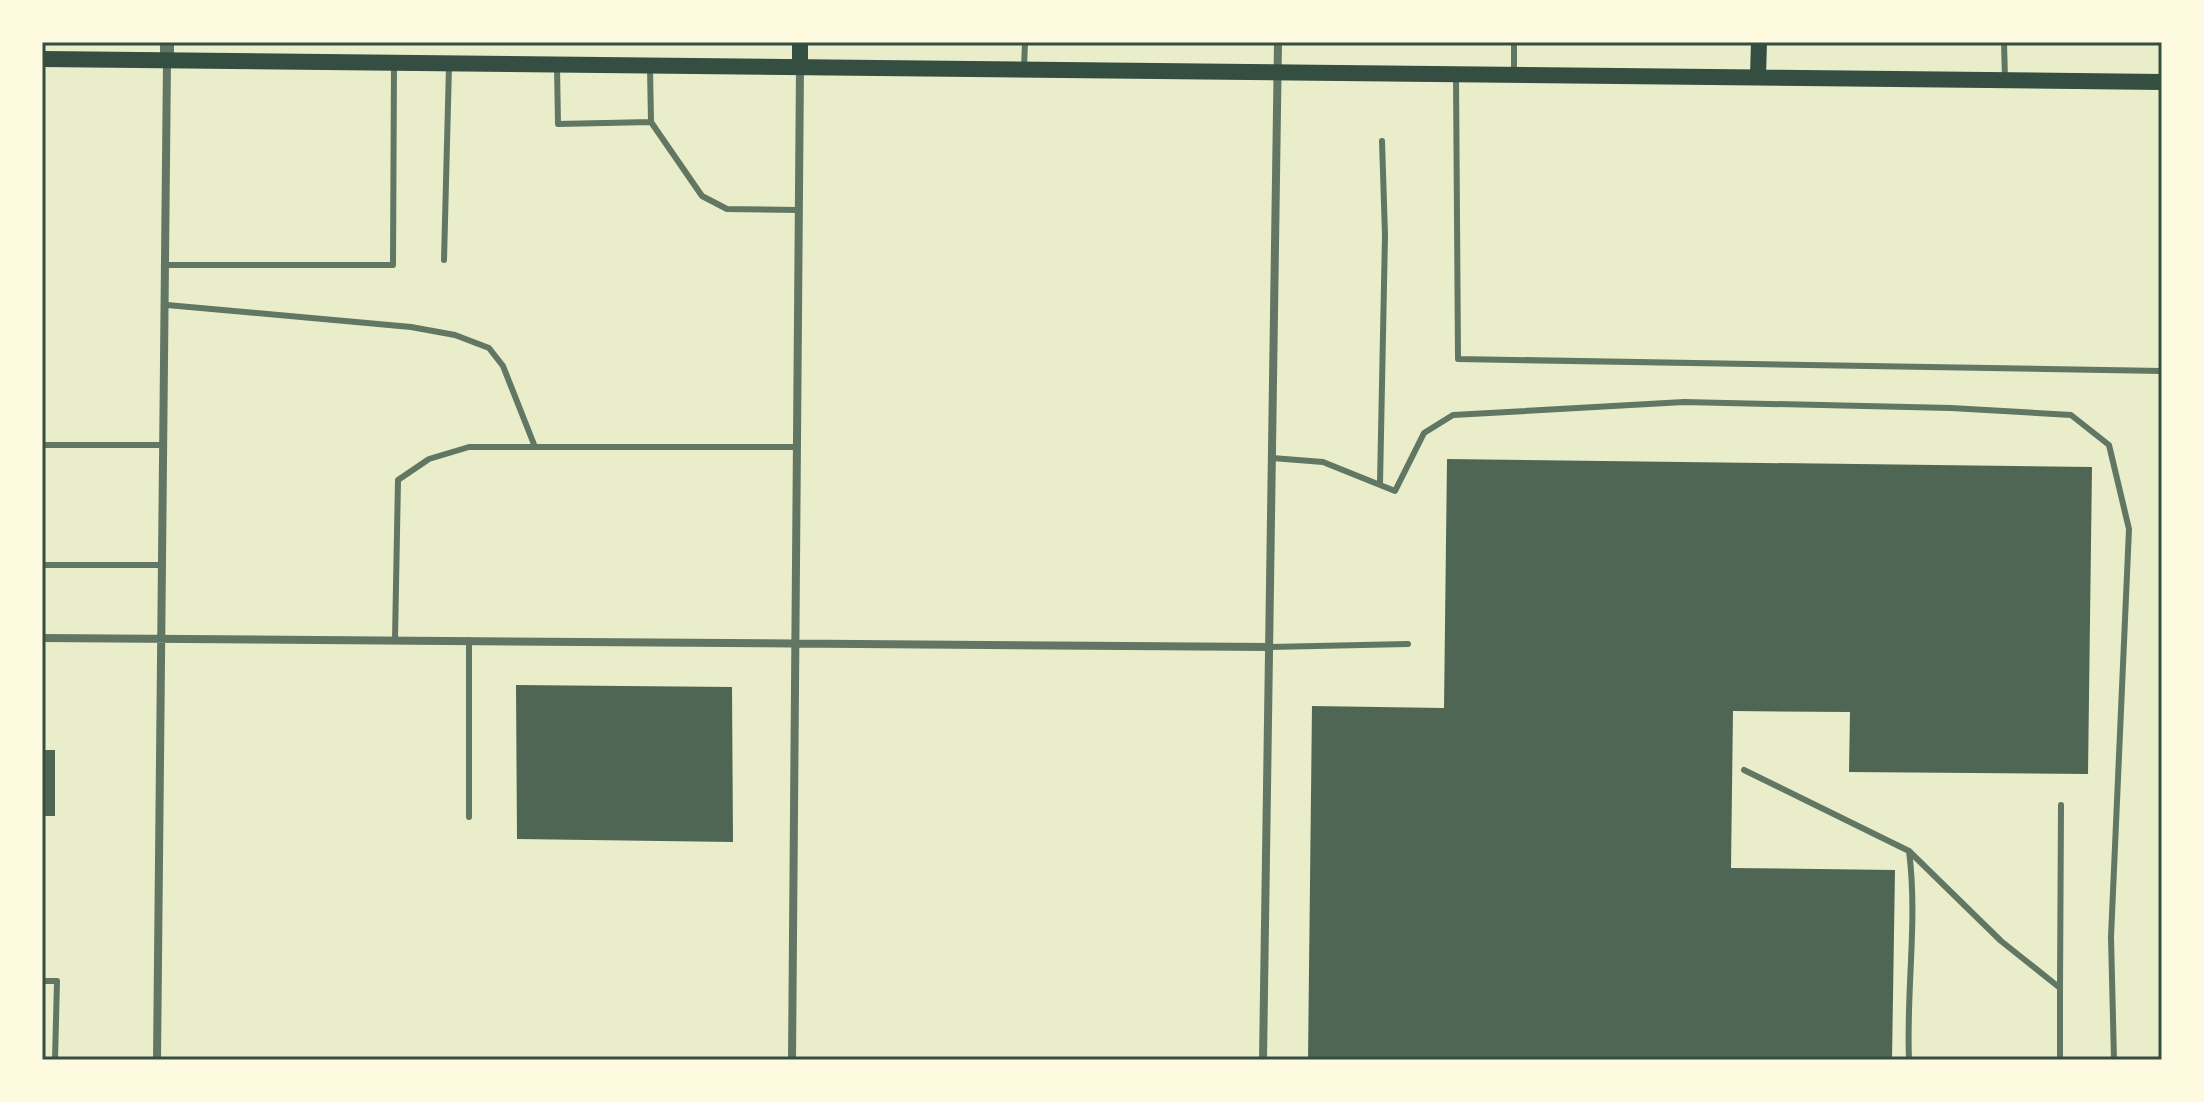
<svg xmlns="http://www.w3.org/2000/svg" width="2204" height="1102" viewBox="0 0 2204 1102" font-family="Rubik,sans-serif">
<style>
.building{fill:#4f6655}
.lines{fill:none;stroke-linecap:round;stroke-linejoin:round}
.service{stroke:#617663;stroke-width:6}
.minor{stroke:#617663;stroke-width:8}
.tertiary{stroke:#617663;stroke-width:14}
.secondary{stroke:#344e41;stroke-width:16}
.neatline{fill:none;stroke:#344e41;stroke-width:3}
</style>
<rect width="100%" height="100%" fill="#e9edc9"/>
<!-- building -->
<path class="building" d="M1447 459 2092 467 2088 774 1849 772 1850 712 1733 711 1731 868 1895 870 1892 1060H1308L1312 706 1444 708Z
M516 685 732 687 733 842 517 839Z
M42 750H55V816H42Z"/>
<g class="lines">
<!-- service -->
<path class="service" d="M2004 42 2005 79
M557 67 558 124 651 122 650 67
M1024 68 1025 42
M1514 73V42
M1456 76 1458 359 2162 371
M651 122 702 196 727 209 799 210
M444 260 449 66
M167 265H393L394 63
M167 305 411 327 455 335 489 348 503 366 535 447
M42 445H164
M1272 458 1323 462 1395 491 1424 433 1453 415 1684 402 1951 408 2071 415 2109 445 2129 529 2111 937 2114 1060
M1380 484 1385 235 1382 141
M42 565H162
M395 639 398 480 429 459 469 447H797
M469 640V817
M1270 647 1408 644
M1744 770 1909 851C1918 920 1906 990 1909 1060
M1909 851 2001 941 2060 988V1060
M42 981H57L55 1060
M2060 988 2061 805"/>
<!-- minor -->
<path class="minor" d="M42 638 1270 647
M157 1060 167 61
M792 1060 800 67
M1263 1060 1278 42"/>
<!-- tertiary -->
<path class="tertiary" d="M167 60V42"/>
<!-- secondary -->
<path class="secondary" d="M800 42V66
M42 59 2162 82
M1758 76 1759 42"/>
</g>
<!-- border -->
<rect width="2204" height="1102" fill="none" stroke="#fefae0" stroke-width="88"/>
<rect x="44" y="44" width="2116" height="1014" class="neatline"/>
</svg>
